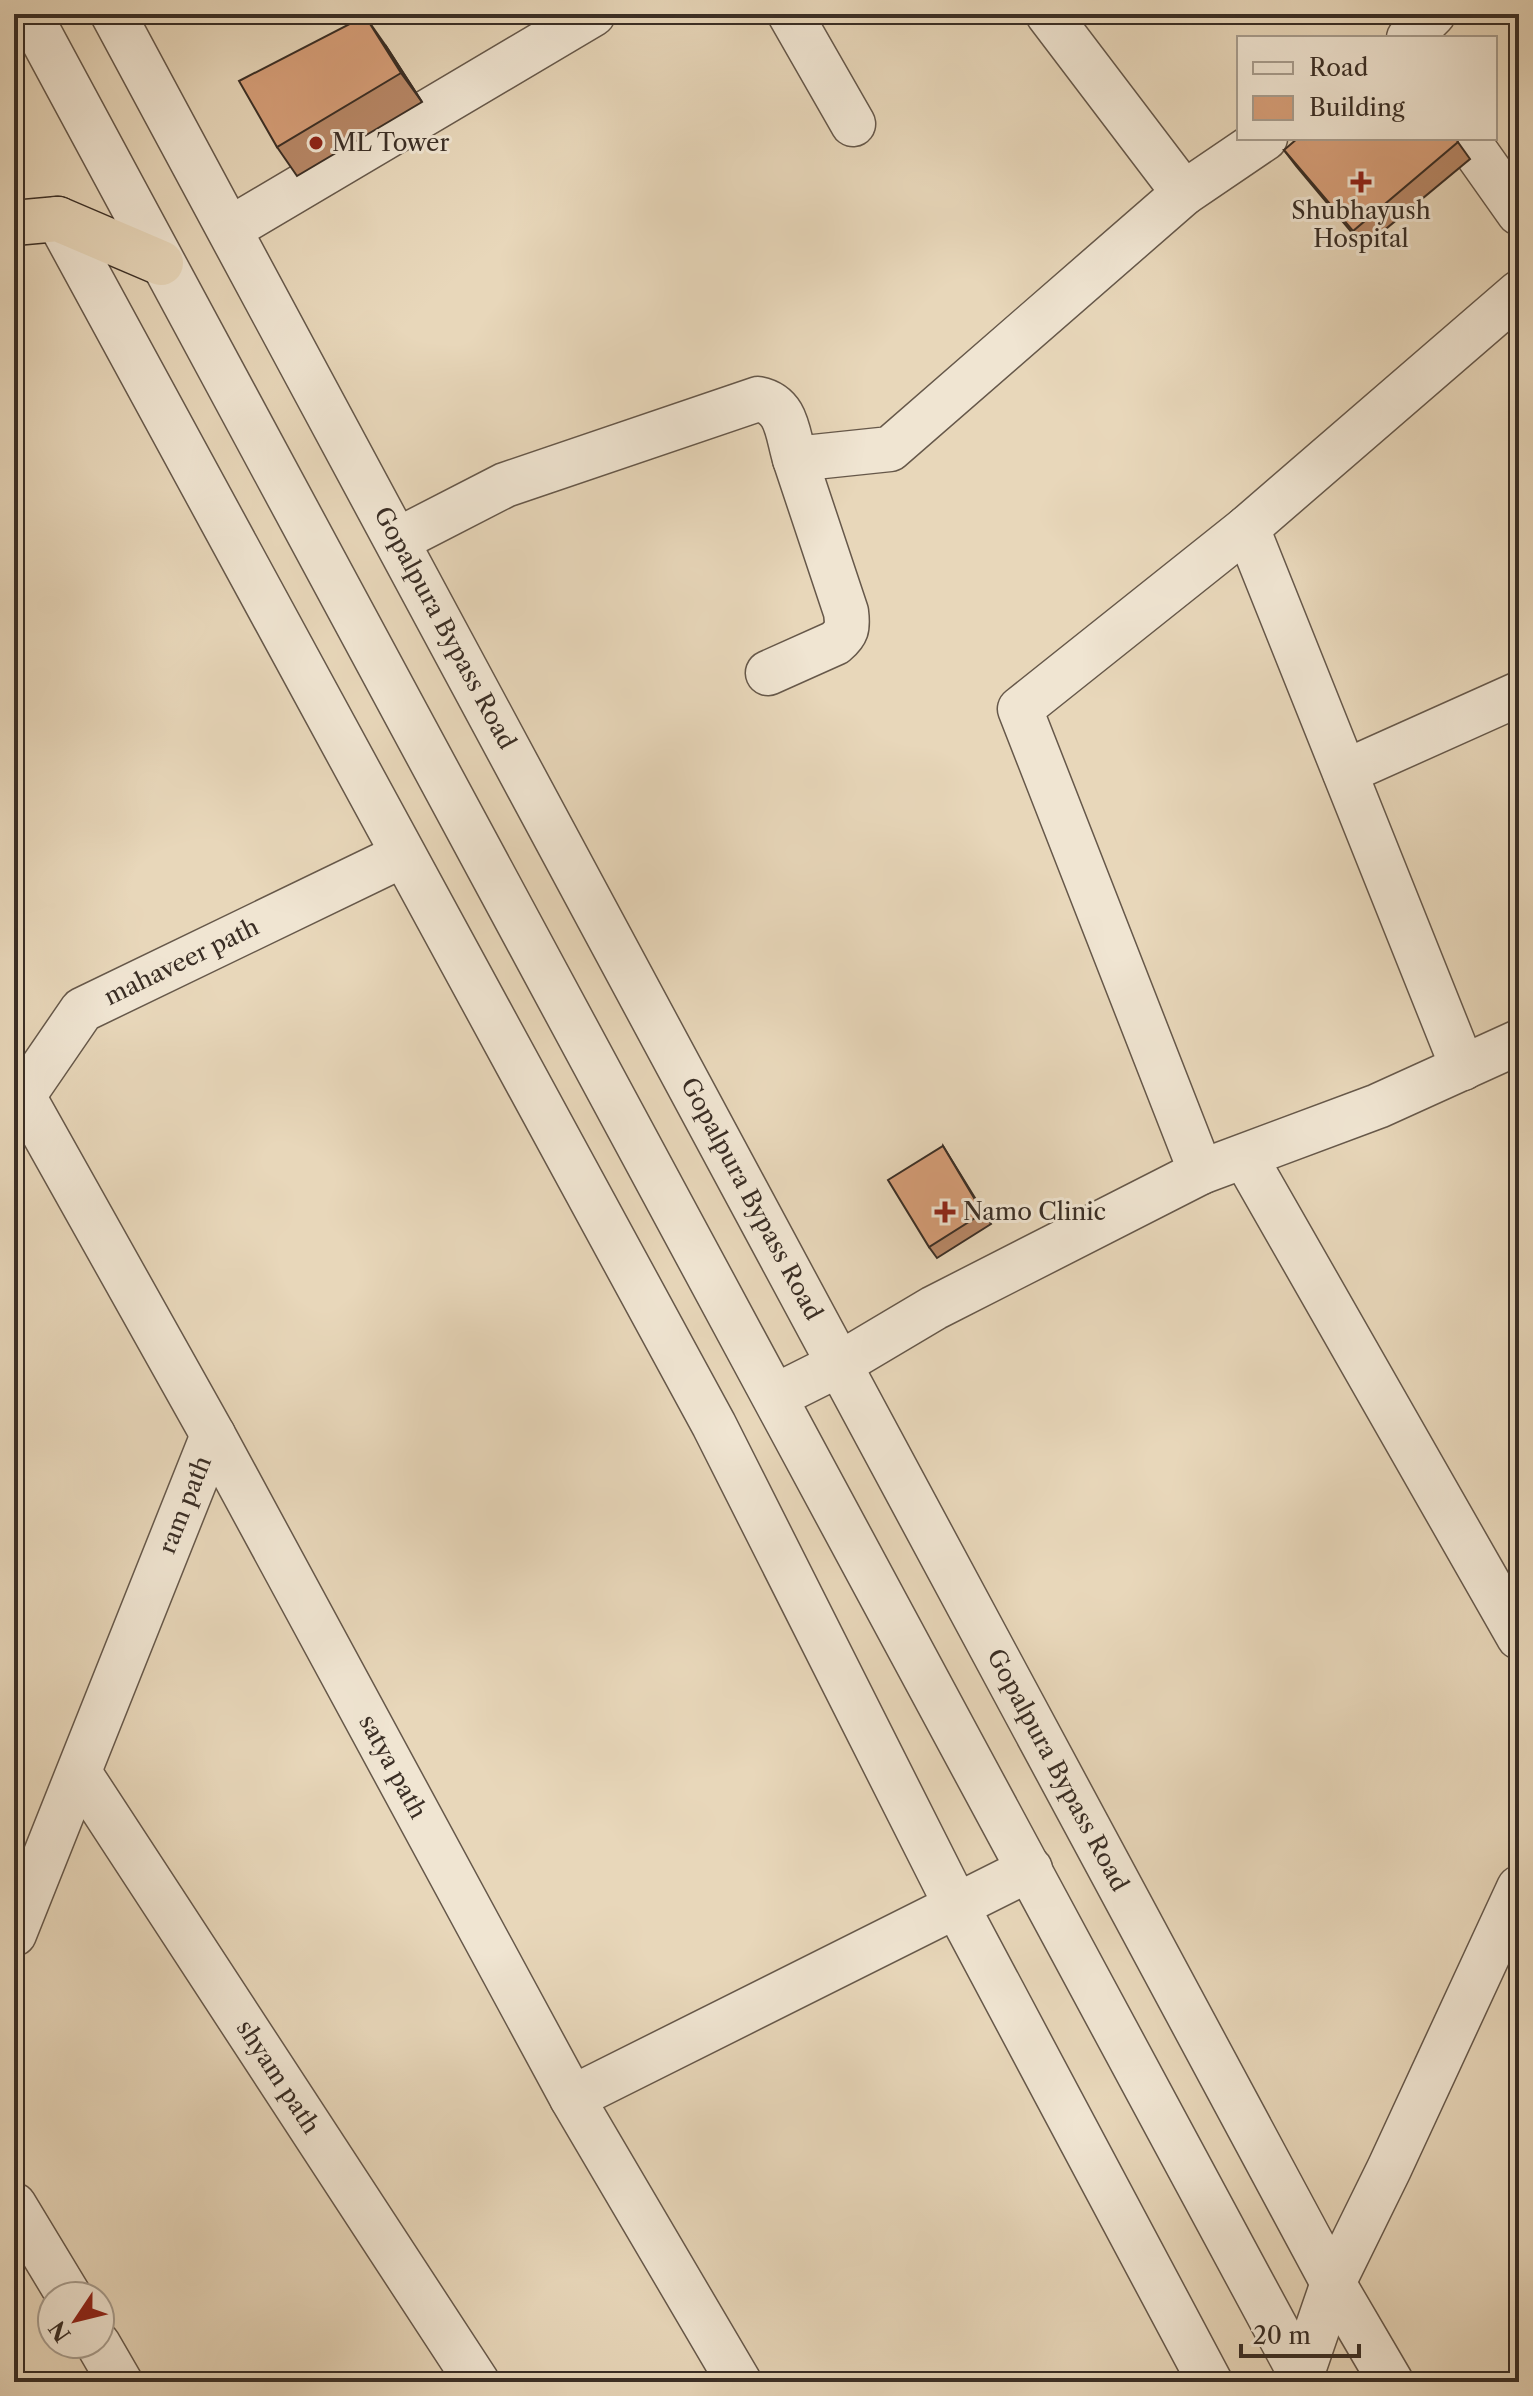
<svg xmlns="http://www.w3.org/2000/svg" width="1533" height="2396" viewBox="0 0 1533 2396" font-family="'Libre Caslon Text',serif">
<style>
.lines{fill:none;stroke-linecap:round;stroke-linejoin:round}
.minor-casing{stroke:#66584a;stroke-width:47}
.highway-casing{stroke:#3a2e25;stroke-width:47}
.minor{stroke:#f0e5d2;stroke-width:44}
.highway{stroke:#e8d7ba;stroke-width:44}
.wall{fill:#b88867;stroke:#3a2e25;stroke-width:2}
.shaded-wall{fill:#966f54;stroke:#3a2e25;stroke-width:2}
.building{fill:#d69e78;stroke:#3a2e25;stroke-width:2}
.poi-dot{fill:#8f2418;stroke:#f0e5d2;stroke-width:3}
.labels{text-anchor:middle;stroke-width:6;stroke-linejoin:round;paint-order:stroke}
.poi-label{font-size:24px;fill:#3a2e25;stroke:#f0e5d2;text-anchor:start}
.street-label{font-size:24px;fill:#3a2e25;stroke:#f0e5d2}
</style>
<rect width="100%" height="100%" fill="#e8d7ba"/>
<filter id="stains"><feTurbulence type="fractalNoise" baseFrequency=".0025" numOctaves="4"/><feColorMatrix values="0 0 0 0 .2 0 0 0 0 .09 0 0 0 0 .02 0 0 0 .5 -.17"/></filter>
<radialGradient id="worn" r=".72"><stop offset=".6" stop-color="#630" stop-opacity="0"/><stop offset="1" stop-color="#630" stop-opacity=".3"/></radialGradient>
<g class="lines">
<defs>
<g id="minor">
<path d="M29 14 1305 2382"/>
<path id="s1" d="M113 14C523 769 926 1527 1333 2283L1391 2382"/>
<path d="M790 14 853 124"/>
<path d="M1048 14 1184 193"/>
<path d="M1409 38 1433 14"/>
<path d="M1466 138 1519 213"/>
<path d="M58 219 714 1425 956 1905 1210 2382"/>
<path d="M230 229 593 14"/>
<path d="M1247 528 1463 1068"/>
<path d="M398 540 505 485 758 399C788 405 787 433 795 459L890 449 1184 193 1265 138"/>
<path d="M768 673 835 643C847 633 848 628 846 612L795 459"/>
<path d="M1345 772 1519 694"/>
<path id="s2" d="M23 1096 213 1435 572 2098 739 2382"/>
<path id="s3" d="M15 1124 23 1096 82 1010 403 855"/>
<path d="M1245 1157 1519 1637"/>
<path d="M1201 1172 1020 709 1247 528 1519 293"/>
<path d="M776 1396 838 1365 934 1308 1201 1172 1378 1106 1519 1042"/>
<path id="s4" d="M80 1774 477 2382"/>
<path id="s5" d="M14 1934 213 1435"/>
<path d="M572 2098 1030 1869"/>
<path d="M14 2205 69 2296"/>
<path d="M98 2344 120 2382"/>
<path d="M1299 2382 1333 2283 1389 2169 1519 1888"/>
</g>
<path id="highway" d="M14 223 58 219 161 263"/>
</defs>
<!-- minor casing -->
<use href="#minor" class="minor-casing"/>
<!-- highway casing -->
<use href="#highway" class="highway-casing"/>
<!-- minor -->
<use href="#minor" class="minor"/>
<!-- highway -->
<use href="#highway" class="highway"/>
</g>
<!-- wall -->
<path class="wall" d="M386 46 422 102 297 176 277 147Z
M1455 138 1470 159 1364 247 1296 166 1284 150Z
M943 1146 991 1224 937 1258 929 1247Z"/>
<!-- shaded-wall -->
<path class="shaded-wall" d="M365 16 386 46 422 102 401 73Z"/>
<!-- building -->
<path class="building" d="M365 16 401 73 277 147 239 81Z
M1298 138H1455L1458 142 1353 231 1284 150Z
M943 1146 983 1213 929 1247 888 1180Z"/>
<!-- markers -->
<g class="poi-dot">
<circle cx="316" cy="143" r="8"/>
<path d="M1357 170h8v8h8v8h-8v8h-8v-8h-8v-8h8z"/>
<path d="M941 1200h8v8h8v8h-8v8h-8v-8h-8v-8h8z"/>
</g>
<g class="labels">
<!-- poi labels -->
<g class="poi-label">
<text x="332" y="151">ML Tower</text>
<text x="1361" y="219" text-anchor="middle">Shubhayush<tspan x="1361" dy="28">Hospital</tspan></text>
<text x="963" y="1220">Namo Clinic</text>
</g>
<!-- street labels -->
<g class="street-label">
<text dy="8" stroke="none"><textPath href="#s1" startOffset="698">Gopalpura Bypass Road</textPath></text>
<text dy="8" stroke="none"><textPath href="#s3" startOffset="244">mahaveer path</textPath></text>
<text dy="8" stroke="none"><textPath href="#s1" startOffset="1346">Gopalpura Bypass Road</textPath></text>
<text dy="8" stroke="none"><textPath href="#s5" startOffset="462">ram path</textPath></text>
<text dy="8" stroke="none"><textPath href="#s2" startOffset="766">satya path</textPath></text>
<text dy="8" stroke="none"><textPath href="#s1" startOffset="1994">Gopalpura Bypass Road</textPath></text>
<text dy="8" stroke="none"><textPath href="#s4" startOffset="362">shyam path</textPath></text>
</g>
</g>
<!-- margin -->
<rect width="1533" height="2396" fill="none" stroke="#e8d7ba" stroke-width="48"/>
<rect x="16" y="16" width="1501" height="2364" fill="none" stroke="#3a2e25" stroke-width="4"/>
<rect x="24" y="24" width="1485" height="2348" fill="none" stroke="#3a2e25" stroke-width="2"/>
<!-- legend -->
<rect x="1237" y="36" width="260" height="104" fill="#f0e5d2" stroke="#a79c8d" stroke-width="2"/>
<rect x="1253" y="62" width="40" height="12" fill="#f0e5d2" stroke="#a79c8d" stroke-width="2"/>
<text x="1309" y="76" font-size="24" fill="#3a2e25">Road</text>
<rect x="1253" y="96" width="40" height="24" fill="#d69e78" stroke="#a79c8d" stroke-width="2"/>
<text x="1309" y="116" font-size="24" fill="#3a2e25">Building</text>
<!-- north arrow -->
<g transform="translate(76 2320) rotate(235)"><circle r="38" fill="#f0e5d2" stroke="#a79c8d" stroke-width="2"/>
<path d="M0-6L14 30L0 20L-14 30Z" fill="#8f2418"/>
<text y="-12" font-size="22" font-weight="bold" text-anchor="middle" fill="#3a2e25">N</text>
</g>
<!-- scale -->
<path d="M1241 2344v12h118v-12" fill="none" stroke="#3a2e25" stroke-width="4"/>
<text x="1253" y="2344" font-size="24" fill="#3a2e25" stroke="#f0e5d2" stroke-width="6" paint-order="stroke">20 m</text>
<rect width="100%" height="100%" filter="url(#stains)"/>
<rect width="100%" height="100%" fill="url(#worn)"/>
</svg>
